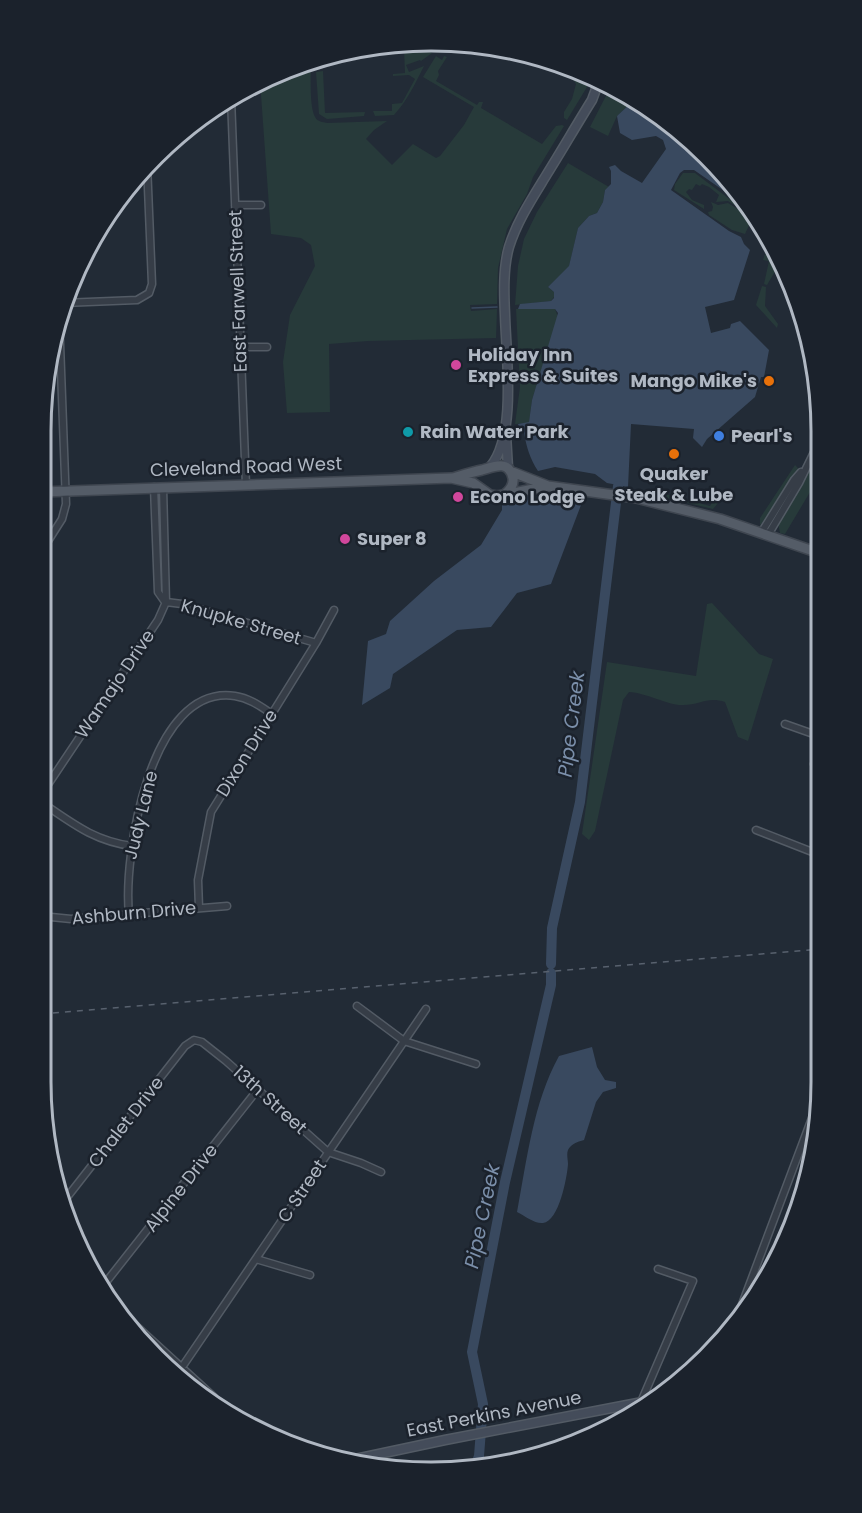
<svg xmlns="http://www.w3.org/2000/svg" width="862" height="1513" viewBox="0 0 862 1513" font-family="Poppins,sans-serif">
<style>
.green{fill:#273a3a}
.water{fill:#39495f}
.lines{fill:none;stroke-linecap:round;stroke-linejoin:round}
.stream{stroke:#39495f;stroke-width:1.5}
.river{stroke:#39495f;stroke-width:10}
.street-casing{stroke:#535b65;stroke-width:9}
.secondary-casing{stroke:#535b65;stroke-width:11}
.primary-casing{stroke:#3f4650;stroke-width:12}
.street{stroke:#363d47;stroke-width:6}
.secondary{stroke:#444c5a;stroke-width:8}
.primary{stroke:#545c67;stroke-width:9}
.rail{stroke:#58616e;stroke-width:1.5;stroke-dasharray:6 6;stroke-linecap:butt}
.hotel-dot{fill:#d1479c;stroke:#1b222c;stroke-width:2}
.food-dot{fill:#e8710a;stroke:#1b222c;stroke-width:2}
.culture-dot{fill:#0f9aa8;stroke:#1b222c;stroke-width:2}
.shop-dot{fill:#3f7fe0;stroke:#1b222c;stroke-width:2}
.labels{text-anchor:middle;stroke-width:5;stroke-linejoin:round;paint-order:stroke}
.street-label{font-size:18px;fill:#b0b8c3;stroke:#1b222c}
.poi-label{font-size:18px;font-weight:bold;fill:#b0b8c3;stroke:#1b222c;text-anchor:start}
.water-label{font-size:20px;font-style:italic;fill:#7b8faa;stroke:#1b222c}
.rim{fill:none;stroke:#b0b8c3;stroke-width:3}
</style>
<rect width="100%" height="100%" fill="#222b36"/>
<!-- green -->
<path class="green" d="M410 41 432 53 421 61 420 60 406 65 409 72 424 66C415 84 407 101 394 115L375 116 373 111H392V104L402 103 415 79 409 75 393 76V74L405 73 404 49Z
M436 56 442 60 444 56 447 57 438 71 439 75 436 81 477 105 479 102H483L481 108 542 144 556 126 562 125 564 126 533 177 527 194 507 229 498 268 497 304 470 305 471 311 497 309 496 338 368 341 329 344 330 412 287 413 283 362 290 315 315 266 311 245 301 238 271 234 260 81 311 61C311 74 309 106 315 117 318 122 322 122 328 123L387 121 374 130 366 139 392 165 413 144 436 158 440 156 464 125 474 107 423 77Z
M567 66 591 77 587 87 567 120 564 118V112L572 99 576 84 572 78 565 75 564 73Z
M323 71 325 113 365 112 364 116 327 119 319 114 316 72Z
M611 86 635 99 617 116 608 136 590 127Z
M568 163 609 187 605 190 603 202 597 213 589 216 578 228 569 267 548 287 554 292V297L551 301 515 305 518 266 524 239 537 212Z
M683 173H695L732 201 751 213H747L728 201 716 202 719 195 709 187 702 184 700 186 696 184 692 190 689 189 686 192 692 200 704 205V209L674 190 675 184Z
M711 202 718 205 728 203 749 216 751 221 745 234 732 230 709 215 708 212 712 211 713 207Z
M765 254 769 257 770 255 780 263 767 285 764 284 769 261 763 260Z
M762 286 766 287 765 306 778 324 777 328 756 305Z
M516 309H555L558 317 532 400 529 423 515 424 520 387Z
M818 455 819 477 785 534 780 533 778 523Z
M795 465 798 468 797 472 765 520 760 525V518Z
M654 491 710 506 714 499 719 502 713 509 654 495Z
M712 603 759 654 773 659 748 741 738 737 725 702C708 696 700 705 683 705 670 706 647 693 629 692L623 700 595 831 589 840 582 834 607 662 696 676 707 604Z"/>
<!-- water -->
<path class="water" d="M635 99 707 155 753 211 694 170H684L680 173 671 190 729 231 741 237 744 244 750 250 734 300 705 307 711 333 730 328 731 324 740 321 769 350 764 377H761L755 397 707 439 702 447 693 438 694 429 631 424 628 487 607 483 595 474 555 467 538 471C530 459 526 446 524 432L520 430 518 424 529 422 532 400 558 313 555 309H518L520 304 551 301 554 298V292L548 287 569 266 578 228 589 216 597 213 603 202 605 190 611 184V171L609 167 615 165 621 171 642 183 666 149 663 140 656 136 632 140 620 133 617 116Z
M522 493 581 505 551 584 517 593 491 627 457 630 393 674 390 688 362 705 368 641 386 634 390 621 434 581 481 545 502 510V500Z
M592 1047 597 1067 605 1080 616 1082V1088L603 1092 596 1102 584 1140C580 1141 574 1143 571 1146 565 1151 568 1158 568 1164 567 1178 559 1221 543 1223 535 1224 525 1216 517 1212 527 1160 533 1103 559 1056Z"/>
<g class="lines">
<!-- stream -->
<path class="stream" d="M472 308 497 307"/>
<!-- river -->
<path class="river" d="M551 964 552 928 580 802 618 486
M475 1467 479 1456 483 1404 472 1352 505 1182 551 985V973"/>
<defs>
<path id="street" d="M231 98 246 485
M235 205H261
M63 303 137 300 149 293 152 284 147 164
M240 347H267
M154 487 158 592 165 602
M761 533 794 480 801 472
M768 535 799 483 818 444
M41 552 62 519 66 504 59 317
M166 602 182 604 316 643
M785 724 819 736
M814 764 819 750
M41 795 158 620 166 602 163 487
M41 802C72 823 94 841 132 846
M756 830 820 855
M199 908 198 880 211 812 316 643 334 610
M129 914C123 856 150 683 235 696 249 698 260 706 272 714
M41 916 71 919 227 906
M357 1006 404 1041 476 1064
M61 1205 185 1046 194 1040 202 1042 226 1061 328 1152 361 1163 381 1172
M256 1259 310 1275
M103 1286 258 1089
M738 1315 821 1094
M132 1322 214 1397
M178 1373 426 1009
M641 1402 693 1281 658 1269"/>
<path id="secondary" d="M506 434 508 468
M490 467C517 436 506 355 505 315 504 294 503 268 509 247 517 221 533 197 547 174 562 150 577 124 592 100L599 81
M346 1461 445 1440 648 1401"/>
<path id="primary" d="M510 471 548 486 636 498 720 519 819 553
M453 478C463 475 472 472 482 470 493 467 509 459 513 478 514 485 510 490 505 494
M41 492 451 478 473 483 490 495 498 496 548 486"/>
</defs>
<!-- street casing -->
<use href="#street" class="street-casing"/>
<!-- secondary casing -->
<use href="#secondary" class="secondary-casing"/>
<!-- primary casing -->
<use href="#primary" class="primary-casing"/>
<!-- street -->
<use href="#street" class="street"/>
<!-- secondary -->
<use href="#secondary" class="secondary"/>
<!-- primary -->
<use href="#primary" class="primary"/>
<!-- rail -->
<path class="rail" d="M41 1014 820 949"/>
</g>
<!-- markers -->
<g class="hotel-dot">
<circle cx="456" cy="365" r="6"/>
<circle cx="458" cy="497" r="6"/>
<circle cx="345" cy="539" r="6"/>
</g>
<g class="food-dot">
<circle cx="769" cy="381" r="6"/>
<circle cx="674" cy="454" r="6"/>
</g>
<circle class="culture-dot" cx="408" cy="432" r="6"/>
<circle class="shop-dot" cx="719" cy="436" r="6"/>
<g class="labels">
<!-- street labels -->
<g class="street-label">
<text transform="translate(238 291) rotate(-92)" y="6">East Farwell Street</text>
<text transform="translate(246 467) rotate(-2)" y="6">Cleveland Road West</text>
<text transform="translate(241 622) rotate(16)" y="6">Knupke Street</text>
<text transform="translate(115 684) rotate(-56)" y="6">Wamajo Drive</text>
<text transform="translate(247 753) rotate(-58)" y="6">Dixon Drive</text>
<text transform="translate(141 815) rotate(-76)" y="6">Judy Lane</text>
<text transform="translate(134 913) rotate(-5)" y="6">Ashburn Drive</text>
<text transform="translate(270 1100) rotate(42)" y="6">13th Street</text>
<text transform="translate(126 1122) rotate(-52)" y="6">Chalet Drive</text>
<text transform="translate(181 1188) rotate(-52)" y="6">Alpine Drive</text>
<text transform="translate(302 1191) rotate(-56)" y="6">C Street</text>
<text transform="translate(494 1414) rotate(-11)" y="6">East Perkins Avenue</text>
</g>
<!-- poi labels -->
<g class="poi-label">
<text x="468" y="361">Holiday Inn<tspan x="468" dy="21">Express &amp; Suites</tspan></text>
<text x="757" y="387" text-anchor="end">Mango Mike's</text>
<text x="420" y="438">Rain Water Park</text>
<text x="731" y="442">Pearl's</text>
<text x="674" y="480" text-anchor="middle">Quaker<tspan x="674" dy="21">Steak &amp; Lube</tspan></text>
<text x="470" y="503">Econo Lodge</text>
<text x="357" y="545">Super 8</text>
</g>
<!-- water labels -->
<g class="water-label">
<text transform="translate(571 724) rotate(-83)" y="7">Pipe Creek</text>
<text transform="translate(482 1216) rotate(-78)" y="7">Pipe Creek</text>
</g>
</g>
<!-- crop -->
<path d="M0 0H862V1513H0ZM431 51H431A380 380 0 0 1 811 431V1082A380 380 0 0 1 431 1462H431A380 380 0 0 1 51 1082V431A380 380 0 0 1 431 51Z" fill="#1b222c" fill-rule="evenodd"/>
<path class="rim" d="M431 51H431A380 380 0 0 1 811 431V1082A380 380 0 0 1 431 1462H431A380 380 0 0 1 51 1082V431A380 380 0 0 1 431 51Z"/>
</svg>
